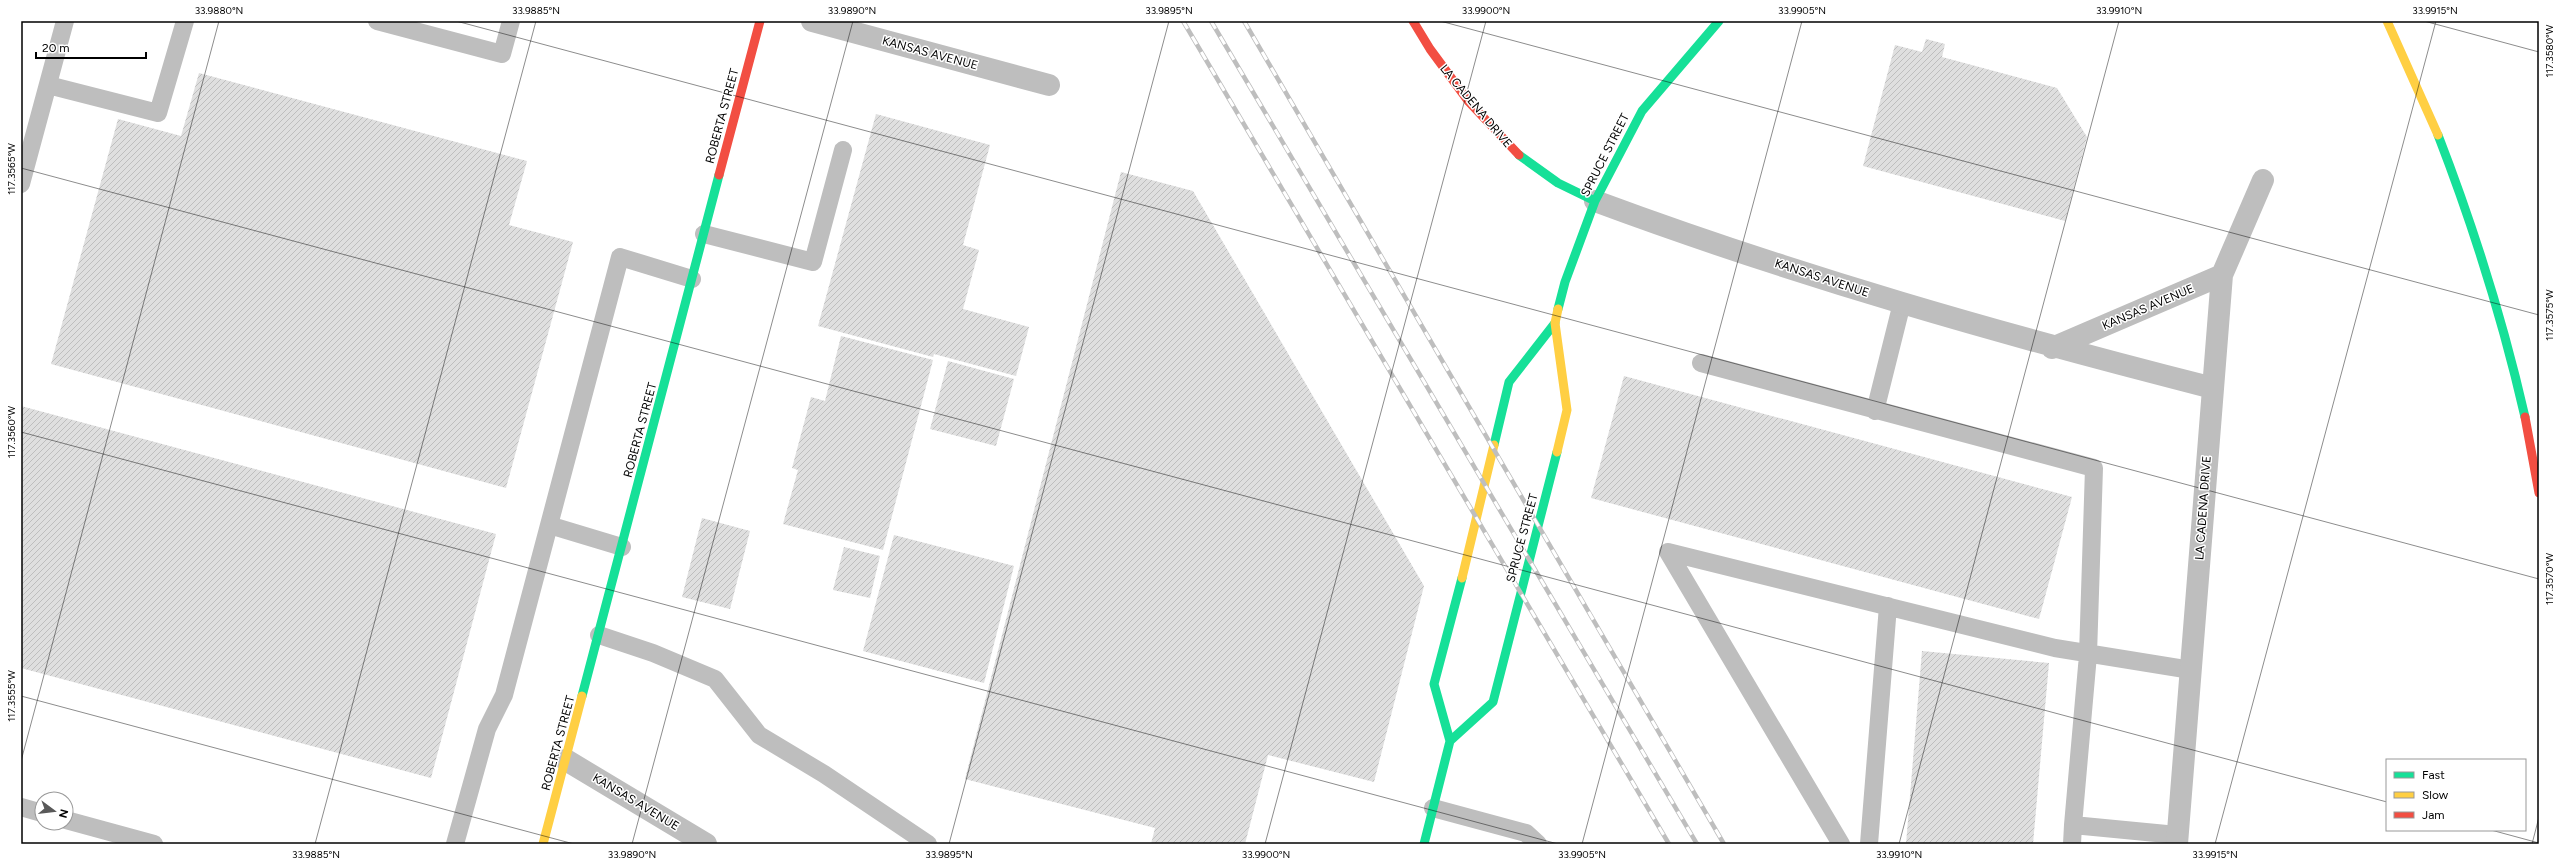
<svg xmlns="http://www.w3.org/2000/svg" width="2560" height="865" viewBox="0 0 2560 865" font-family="Figtree,sans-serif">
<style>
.building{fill:url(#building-hatch)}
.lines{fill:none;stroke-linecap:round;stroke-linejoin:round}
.lane{stroke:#bebebe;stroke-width:18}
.street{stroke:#bebebe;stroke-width:22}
.fast{stroke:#16e098;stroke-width:9}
.slow{stroke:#ffcf43;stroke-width:9}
.jam{stroke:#f24e42;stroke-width:9}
.rail-casing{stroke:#bebebe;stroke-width:4.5}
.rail{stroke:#fff;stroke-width:3;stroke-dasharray:9;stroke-linecap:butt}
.ticks{fill:none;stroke:#000;stroke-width:1;stroke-opacity:0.45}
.labels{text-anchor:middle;stroke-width:3;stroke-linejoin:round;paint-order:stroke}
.street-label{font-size:12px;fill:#000;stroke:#fff}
.neatline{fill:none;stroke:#000;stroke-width:1.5}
.ticks-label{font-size:10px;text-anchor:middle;fill:#000}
</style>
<defs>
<pattern id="building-hatch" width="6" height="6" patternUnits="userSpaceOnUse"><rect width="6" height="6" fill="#dfdfdf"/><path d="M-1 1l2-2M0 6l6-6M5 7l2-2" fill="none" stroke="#bebebe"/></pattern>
</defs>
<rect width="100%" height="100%" fill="#fff"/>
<!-- building -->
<path class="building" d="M1926 39 1945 44 1942 57 2057 88 2087 137 2065 221 1863 166 1895 45 1922 52Z
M199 73 527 161 509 225 573 242 506 488 51 364 118 119 181 136Z
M876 114 990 145 963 245 979 250 963 309 1029 327 1016 376 934 354 933 357 818 326Z
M1121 172 1193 191 1424 586 1374 782 1268 755 1245 844H1151L1155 828 965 779Z
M841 336 933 360 883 550 783 524 798 470 792 468 811 397 825 401Z
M948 361 1014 379 996 446 930 429Z
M1624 376 2072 497 2039 619 1591 498Z
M21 406 496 534 431 778 21 668Z
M702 518 750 531 730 609 682 597Z
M894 535 1014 566 984 683 863 651Z
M844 547 880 556 870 598 833 590Z
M1922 651 2049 663 2033 844H1906Z"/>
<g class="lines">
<!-- lane -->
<path class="lane" d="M377 21 502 54 511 21
M48 85 158 113 185 21
M21 184 65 21
M704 234 813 262 843 150
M1701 363 2094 468 2088 655 2073 825
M1875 411 1902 303
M549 525 622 547
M599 635 653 653 715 679 759 735 824 774 928 844
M21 807 42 813
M1433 808 1526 833 1538 844
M66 820 154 844
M455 844 487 729 504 695 620 257 692 279
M1841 844 1668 552 2055 648 2191 670
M1869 844 1888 606
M2072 844 2073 825 2177 835"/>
<!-- street -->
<path class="street" d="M812 21 1049 85
M1595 201C1797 276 2004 335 2213 388
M2052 348 2222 275
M566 760 706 844
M2177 844 2222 275 2263 180"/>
<!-- fast -->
<path class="fast" d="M2438 135C2474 228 2503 321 2525 417
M1519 155 1558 183 1595 201
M1558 309 1565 282 1595 201 1642 111 1719 21
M1494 445 1509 382 1555 323
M582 696 719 175
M1450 741 1493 702 1557 452
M1424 844 1450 741 1434 684 1462 578"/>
<!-- slow -->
<path class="slow" d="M2387 21 2438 135
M1557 452 1567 410 1555 323 1558 309
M1462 578 1494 445
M543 844 582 696"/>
<!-- jam -->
<path class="jam" d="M1413 21 1430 49 1469 102 1519 155
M719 175 760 21
M2525 417 2539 493"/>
<defs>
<path id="rail" d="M1183 21 1669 844
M1211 21 1697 844
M1244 21 1724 844"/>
</defs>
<!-- rail casing -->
<use href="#rail" class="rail-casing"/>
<!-- rail -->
<use href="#rail" class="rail"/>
</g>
<!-- ticks -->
<path class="ticks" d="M456 21 2539 579M1440 21 2539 315M2424 21 2539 52M21 168 2387 802M21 432 1558 844M21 696 574 844M21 761 219 21M2491 830 2539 843M315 844 536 21M632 844 853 21M949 844 1169 21M1265 844 1486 21M1582 844 1802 21M1899 844 2119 21M2215 844 2436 21M2532 844 2539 817"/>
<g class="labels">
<!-- street labels -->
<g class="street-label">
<text transform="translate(930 53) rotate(15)" y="4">KANSAS AVENUE</text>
<text transform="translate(1476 106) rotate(50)" y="4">LA CADENA DRIVE</text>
<text transform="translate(722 116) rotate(-75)" y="4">ROBERTA STREET</text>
<text transform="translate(1605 155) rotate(-63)" y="4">SPRUCE STREET</text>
<text transform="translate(1822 278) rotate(18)" y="4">KANSAS AVENUE</text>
<text transform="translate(2148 307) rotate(-23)" y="4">KANSAS AVENUE</text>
<text transform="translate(640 430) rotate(-75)" y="4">ROBERTA STREET</text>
<text transform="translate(2203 508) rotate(-86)" y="4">LA CADENA DRIVE</text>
<text transform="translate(1522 538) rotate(-75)" y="4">SPRUCE STREET</text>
<text transform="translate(558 743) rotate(-75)" y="4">ROBERTA STREET</text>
<text transform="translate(636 802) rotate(31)" y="4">KANSAS AVENUE</text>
</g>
</g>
<!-- border -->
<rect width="2560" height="865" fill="none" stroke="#ffffff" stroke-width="44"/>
<!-- legend -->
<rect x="2386" y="759" width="140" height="72" fill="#ffffff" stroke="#999999"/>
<rect x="2394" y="772" width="20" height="6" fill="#16e098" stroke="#999999"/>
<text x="2422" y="779" font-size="12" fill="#000000">Fast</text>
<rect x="2394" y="792" width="20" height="6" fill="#ffcf43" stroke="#999999"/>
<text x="2422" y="799" font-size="12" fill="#000000">Slow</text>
<rect x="2394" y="812" width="20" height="6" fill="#f24e42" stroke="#999999"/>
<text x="2422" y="819" font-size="12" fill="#000000">Jam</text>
<!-- north arrow -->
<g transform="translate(54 811) rotate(105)"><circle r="19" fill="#ffffff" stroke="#999999"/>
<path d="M0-3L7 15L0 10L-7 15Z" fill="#595959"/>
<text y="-6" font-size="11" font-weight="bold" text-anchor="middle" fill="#000000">N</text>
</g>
<!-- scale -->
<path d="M36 52v6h110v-6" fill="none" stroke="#000000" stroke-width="2"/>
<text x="42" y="52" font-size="12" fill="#000000" stroke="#ffffff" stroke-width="3" paint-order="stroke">20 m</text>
<rect x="22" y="22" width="2516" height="821" class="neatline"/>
<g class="ticks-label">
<text x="219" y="14">33.9880°N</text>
<text x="536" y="14">33.9885°N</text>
<text x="852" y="14">33.9890°N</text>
<text x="1169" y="14">33.9895°N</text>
<text x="1486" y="14">33.9900°N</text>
<text x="1802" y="14">33.9905°N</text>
<text x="2119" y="14">33.9910°N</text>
<text x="2435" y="14">33.9915°N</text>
<text transform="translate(2549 51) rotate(-90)" y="4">117.3580°W</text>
<text transform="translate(11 169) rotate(-90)" y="4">117.3565°W</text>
<text transform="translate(2549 315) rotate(-90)" y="4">117.3575°W</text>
<text transform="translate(11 432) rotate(-90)" y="4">117.3560°W</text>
<text transform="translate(2549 579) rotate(-90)" y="4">117.3570°W</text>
<text transform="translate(11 696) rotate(-90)" y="4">117.3555°W</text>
<text x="316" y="858">33.9885°N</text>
<text x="632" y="858">33.9890°N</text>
<text x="949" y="858">33.9895°N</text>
<text x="1266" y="858">33.9900°N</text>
<text x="1582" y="858">33.9905°N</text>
<text x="1899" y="858">33.9910°N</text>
<text x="2215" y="858">33.9915°N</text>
</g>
</svg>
